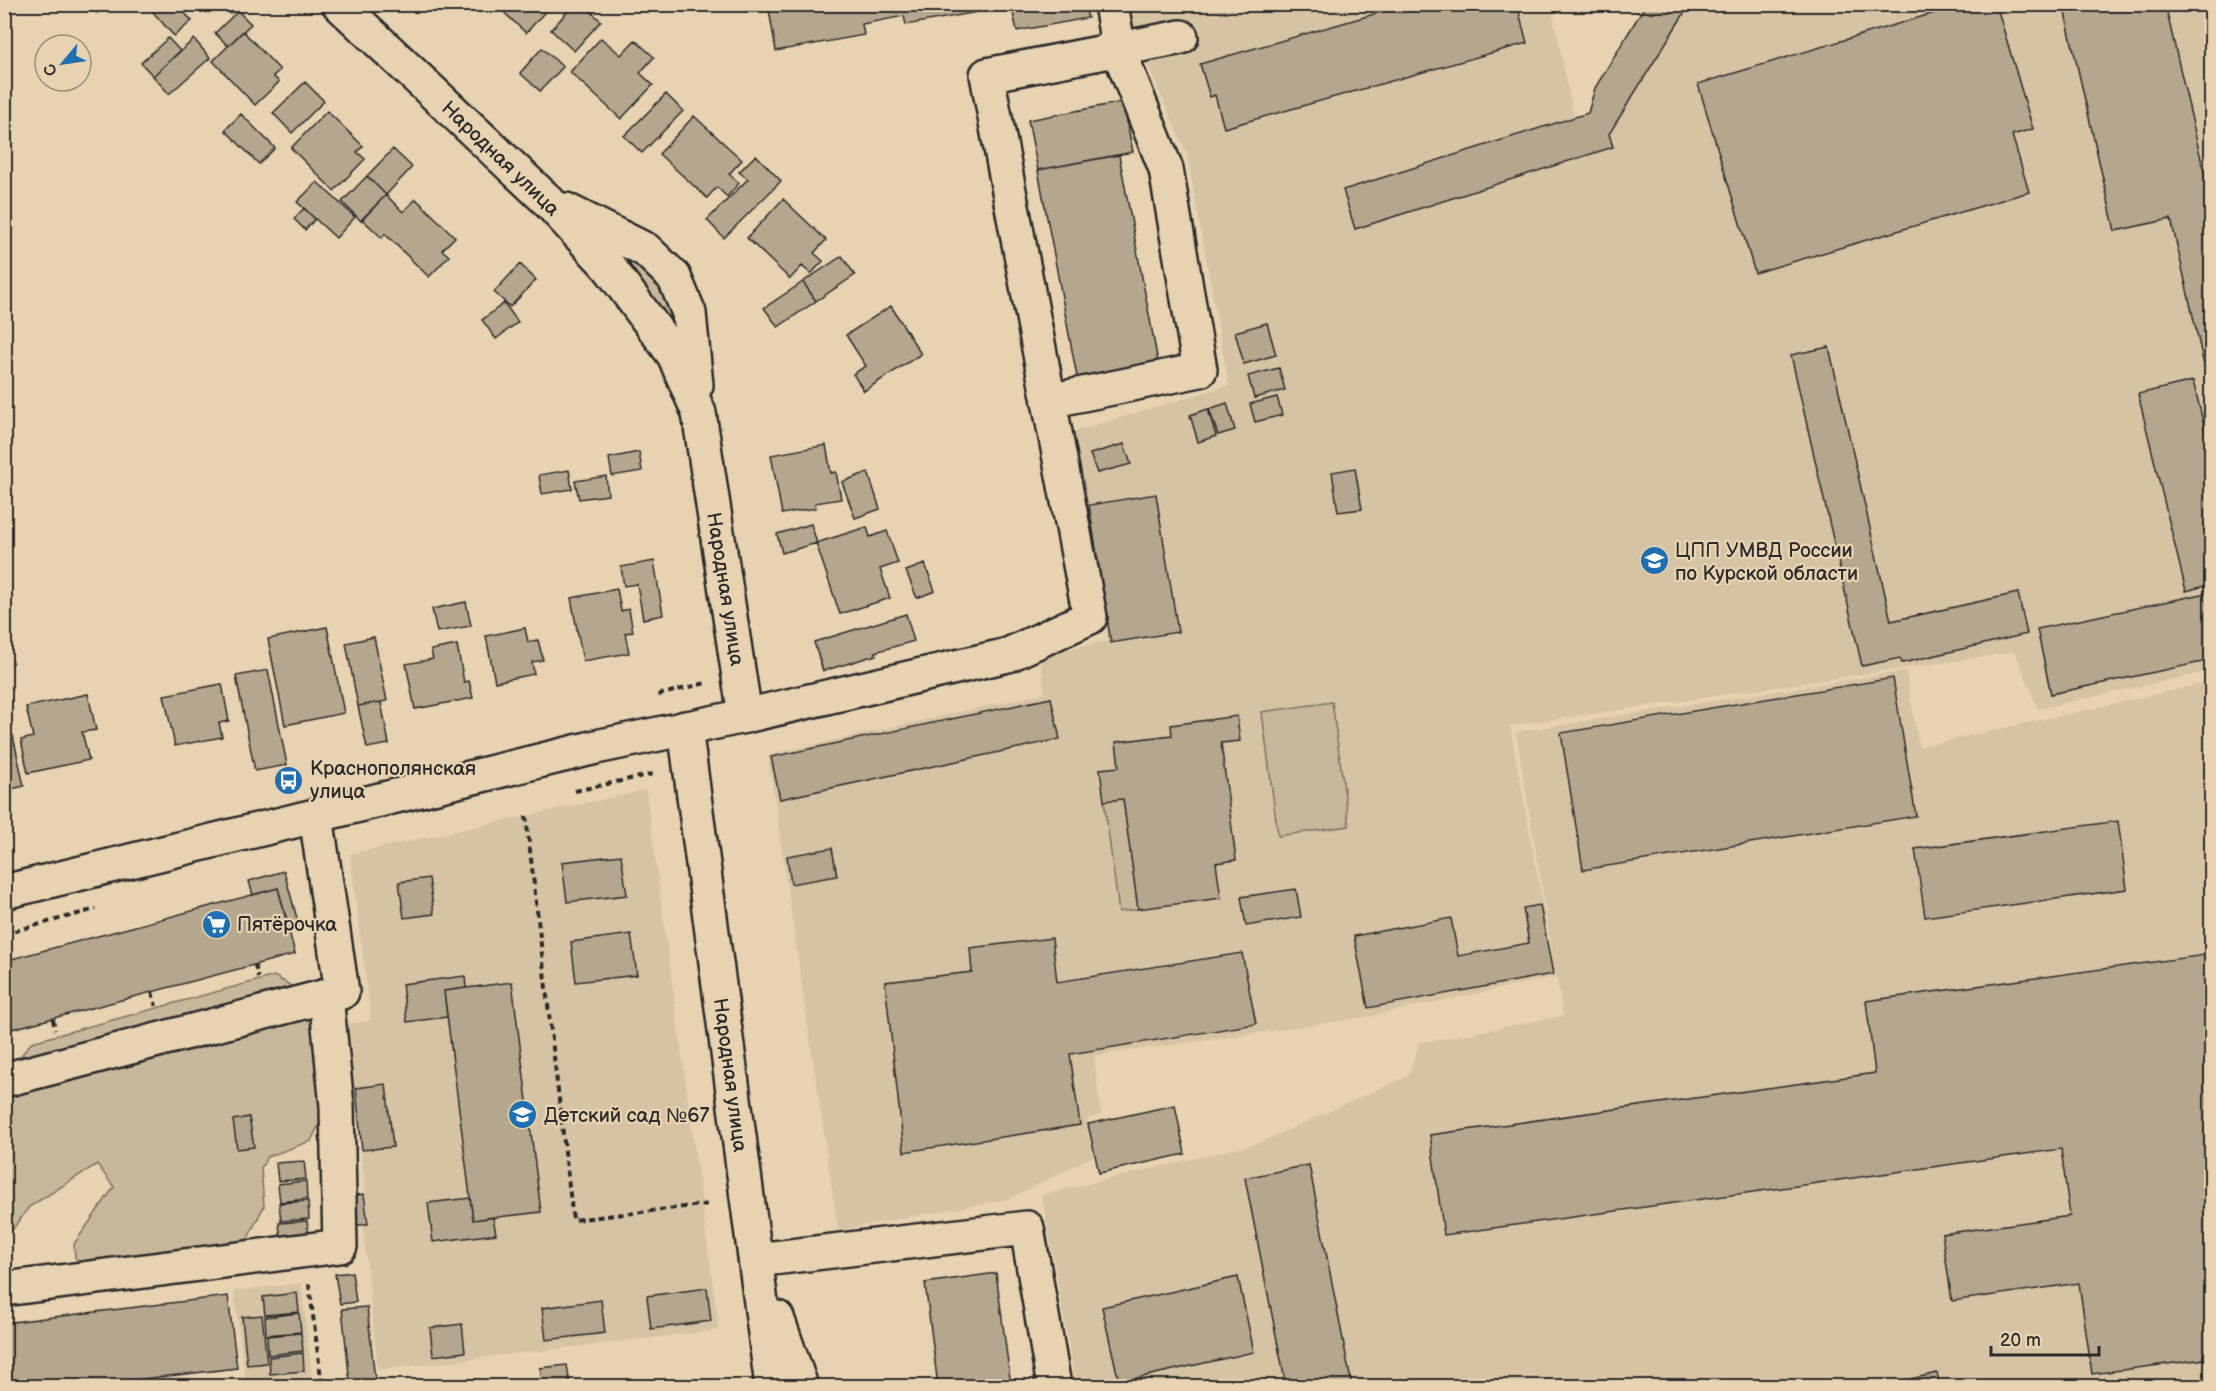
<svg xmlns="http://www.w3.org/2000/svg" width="2216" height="1391" viewBox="0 0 2216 1391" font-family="'Balsamiq Sans',sans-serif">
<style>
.built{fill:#d5c3a4}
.green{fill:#c8b89b;stroke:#7a7263;stroke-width:1.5}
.building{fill:#b5a68e;stroke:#2b2b2b;stroke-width:1.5}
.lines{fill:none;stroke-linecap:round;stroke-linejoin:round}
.minor-casing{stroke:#2b2b2b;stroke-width:38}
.path{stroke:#2b2b2b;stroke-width:4;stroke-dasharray:6 4.5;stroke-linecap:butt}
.minor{stroke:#e7d3b1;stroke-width:33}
.labels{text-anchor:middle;stroke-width:4.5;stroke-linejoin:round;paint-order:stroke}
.street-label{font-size:20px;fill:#2b2b2b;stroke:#e7d3b1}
.poi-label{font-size:20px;fill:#2b2b2b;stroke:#e7d3b1;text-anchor:start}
</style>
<rect width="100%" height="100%" fill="#e7d3b1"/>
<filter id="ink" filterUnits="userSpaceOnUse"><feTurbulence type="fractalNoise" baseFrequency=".0167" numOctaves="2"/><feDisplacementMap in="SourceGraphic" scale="12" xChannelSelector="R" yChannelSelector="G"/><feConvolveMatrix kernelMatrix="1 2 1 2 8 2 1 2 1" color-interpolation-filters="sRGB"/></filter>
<g filter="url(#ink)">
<!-- built -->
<path class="built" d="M1122 5H1551L1574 118 1588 113 1595 88 1646 5H2211V671L2038 709 2015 652 1510 726 1556 977 1361 1018 1094 1056 1101 1115 1087 1119 1093 1156 1009 1199 838 1230 768 755 1045 693 1040 654 1108 641 1083 479 1072 432 1229 385 1187 155Z
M1906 671 1919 747 2211 682V1386H1076L1042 1195 1259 1143 1408 1076 1419 1043 1563 1016 1516 732Z
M646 790 719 1330 378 1370 363 1227 369 1226 347 1024 371 1020 350 854Z
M301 1283 313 1386H246L234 1291Z"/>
<!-- green -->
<path class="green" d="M624 254 662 276 677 319 664 324 618 255Z
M1332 702 1349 826 1278 836 1262 712Z
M1123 799 1138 909 1119 912 1104 801Z
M274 976 297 989 320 1039 322 1118 311 1141 267 1157 261 1168 264 1206 247 1240 221 1251 85 1267 75 1258 74 1244 114 1187 97 1164 29 1207 5 1240V1075L32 1042Z
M291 1380 312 1386H224Z"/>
<!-- building -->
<path class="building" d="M89 4H106L97 13Z
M146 4H192L184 12 192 21 174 36Z
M222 4H240L230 14Z
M495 4H552L526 33Z
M574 4H583L601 21 574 51 551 30Z
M768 4H988L989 10 906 25 904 16 862 24 864 35 776 51Z
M1011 4H1096L1097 9 1086 11 1088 18 1017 31Z
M1188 4H1231L1189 11Z
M1409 4H1525L1526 9 1519 12 1527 43 1224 128 1215 95 1210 97 1200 64Z
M1646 4H1690L1609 134 1613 147 1355 229 1343 190 1588 113 1595 88Z
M1964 4H1996L2033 129 2012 135 2029 192 1755 273 1698 84Z
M2063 4H2165L2212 206V373L2206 374 2171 219 2115 231Z
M238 11 251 24 228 46 215 33Z
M243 31 280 70 273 76 279 82 255 105 213 61Z
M168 38 180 51 153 76 141 63Z
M601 38 621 55 635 40 654 57 640 73 653 85 621 119 570 72Z
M194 39 210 58 169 94 153 76Z
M542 48 563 67 540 91 520 73Z
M305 82 324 101 292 133 273 113Z
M666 94 683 111 642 153 624 136Z
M1123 102 1133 152 1038 170 1028 120Z
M327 111 363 146 357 152 365 159 334 191 291 148Z
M241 114 275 148 259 164 225 130Z
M694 116 742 160 729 174 739 183 727 197 717 187 707 198 659 154Z
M393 149 412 167 386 195 367 176Z
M756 155 781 181 724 238 707 220 748 179 739 172Z
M1119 155 1158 362 1077 377 1038 170Z
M367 176 386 195 361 221 342 202Z
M317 182 355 217 336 238 297 202Z
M386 195 403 212 416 199 455 237 442 250 449 256 429 277 385 234 382 238 362 219Z
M783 199 826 240 814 253 823 261 811 274 802 266 790 279 747 238Z
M304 208 315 219 305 230 294 219Z
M842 256 855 275 816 301 803 282Z
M520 264 536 280 510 307 494 292Z
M803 282 816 301 778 327 764 308Z
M504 303 518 322 496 339 482 320Z
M891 306 921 354 864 391 853 374 866 366 846 335Z
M1267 323 1276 355 1244 364 1235 332Z
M1829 347 1891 621 2018 593 2027 634 1902 663 1900 658 1862 666 1791 355Z
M1279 368 1285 390 1254 398 1248 376Z
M2193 381 2212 457V584L2186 591 2138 394Z
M1277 397 1282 415 1255 422 1250 404Z
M1227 403 1235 430 1218 435 1209 409Z
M1208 409 1216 436 1198 442 1190 415Z
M1124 444 1131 464 1097 473 1090 454Z
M826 445 831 473 836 472 841 499 815 503 816 508 782 514 771 455Z
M639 452 642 471 612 476 609 458Z
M1355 468 1362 509 1338 512 1332 472Z
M569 470 572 489 542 494 539 475Z
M868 472 880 509 855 518 842 482Z
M606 476 608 495 579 499 575 481Z
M1156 494 1178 632 1111 643 1089 505Z
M811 524 817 543 782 553 777 534Z
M867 527 870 537 887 531 898 563 880 569 890 598 840 614 816 543Z
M654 561 663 615 643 619 637 584 624 586 621 567Z
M925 564 935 591 917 598 906 571Z
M617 589 621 611 629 609 633 632 625 633 629 653 583 661 571 598Z
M2212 592V660L2051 694 2037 629Z
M466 602 471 626 437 632 432 609Z
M906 614 914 641 875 652 876 655 823 671 814 642Z
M327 627 344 713 285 725 268 639Z
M525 628 528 642 538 640 543 660 532 662 534 674 495 682 486 636Z
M374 637 387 701 358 706 346 643Z
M457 645 464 682 469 681 473 698 415 709 406 664 433 659 431 650Z
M268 670 287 765 255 771 236 676Z
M1893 678 1916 816 1583 870 1561 733Z
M222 684 229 721 219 723 222 737 175 746 164 695Z
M88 694 96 730 82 732 89 760 28 773 21 740 33 737 26 707Z
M1051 698 1060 739 780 799 771 757Z
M381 702 389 744 367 748 358 706Z
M1237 716 1240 741 1221 743 1236 860 1216 863 1221 898 1138 909 1123 799 1104 801 1100 769 1119 767 1116 742 1172 735 1171 725Z
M13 736 24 786 4 791V738Z
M2118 821 2127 889 1925 917 1915 849Z
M832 848 837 876 791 884 787 856Z
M621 855 627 895 567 902 562 862Z
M284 871 299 926 289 928 278 888 253 895 249 881Z
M429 878 434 914 404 918 399 882Z
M278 888 295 954 12 1029 4 1001V961Z
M1296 889 1301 917 1246 926 1241 897Z
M1540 905 1553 974 1368 1008 1354 936 1451 918 1458 956 1529 943 1523 908Z
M631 934 637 975 576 982 571 942Z
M1052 938 1057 982 1242 953 1256 1024 1070 1054 1080 1125 904 1152 885 982 972 972 970 948Z
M9 946 12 959 4 961V947Z
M2212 954V1358L2092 1374 2079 1283 1952 1301 1942 1234 2070 1216 2061 1149 1444 1235 1430 1135 1875 1073 1866 1001Z
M465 976 466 988 444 991 447 1017 407 1022 402 984Z
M512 982 541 1212 473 1220 444 991Z
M386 1084 393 1147 362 1150 356 1088Z
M1175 1105 1185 1154 1099 1173 1088 1124Z
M249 1117 254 1147 237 1149 233 1120Z
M304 1161 306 1179 278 1181 276 1163Z
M1309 1165 1352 1386H1286L1245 1178Z
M306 1181 307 1199 280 1202 278 1184Z
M364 1194 368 1224 352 1226 348 1196Z
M470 1198 473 1220 493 1217 496 1234 433 1242 428 1203Z
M308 1201 309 1219 281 1221 279 1203Z
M307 1221 309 1236 281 1242 279 1223Z
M352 1272 356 1302 340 1304 335 1274Z
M996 1273 1011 1386H938L925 1283Z
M1238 1277 1254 1352 1119 1382 1102 1307Z
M707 1288 711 1321 651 1329 647 1296Z
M297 1293 299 1312 265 1315 263 1297Z
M228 1296 237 1368 82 1386H9L4 1350V1323Z
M601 1300 605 1333 546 1340 542 1308Z
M367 1307 375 1380 350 1383 342 1309Z
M299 1313 301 1332 266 1335 265 1317Z
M262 1315 267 1363 247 1365 242 1317Z
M462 1324 465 1352 433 1356 430 1328Z
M301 1333 303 1351 268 1355 267 1336Z
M303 1353 304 1371 270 1374 269 1357Z
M567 1365 570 1385 543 1386 540 1368Z
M1937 1373 1940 1386H1880Z"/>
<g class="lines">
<defs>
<g id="minor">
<path d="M566 210 646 250 674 277 689 313 696 385"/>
<path d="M1049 401 1200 370 1166 169 1119 51 1111 4"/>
<path d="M745 716 1008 655 1090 617 987 75 1181 37"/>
<path id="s1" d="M685 728 772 1386"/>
<path d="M4 892 596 747 745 716 699 413 674 355 609 267 547 200 339 4"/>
<path d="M4 1080 342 992 316 816"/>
<path d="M756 1260 1027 1228 1054 1386"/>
<path d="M4 1289 340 1246 337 1106 326 996"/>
<path d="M777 1318 801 1386"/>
</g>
</defs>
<!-- minor casing -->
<use href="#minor" class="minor-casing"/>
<!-- path -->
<path class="path" d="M658 695 706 683
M575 791 653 774
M526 816 573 1220 710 1204
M4 934 96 909
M255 965 258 978
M152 992 156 1006
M53 1019 55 1030
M309 1284 322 1386"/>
<!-- minor -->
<use href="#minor" class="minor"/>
</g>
</g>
<!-- icons -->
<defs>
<symbol id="university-disc" viewBox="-11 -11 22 22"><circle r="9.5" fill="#1f6fb2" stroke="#e7d3b1"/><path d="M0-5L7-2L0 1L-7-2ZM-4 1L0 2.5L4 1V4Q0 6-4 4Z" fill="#fff"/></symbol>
<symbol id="bus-disc" viewBox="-11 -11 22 22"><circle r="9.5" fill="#1f6fb2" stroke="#e7d3b1"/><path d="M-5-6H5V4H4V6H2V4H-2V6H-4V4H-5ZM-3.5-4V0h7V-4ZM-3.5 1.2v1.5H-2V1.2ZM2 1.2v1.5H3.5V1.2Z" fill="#fff"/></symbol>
<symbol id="supermarket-disc" viewBox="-11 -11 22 22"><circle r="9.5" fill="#1f6fb2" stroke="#e7d3b1"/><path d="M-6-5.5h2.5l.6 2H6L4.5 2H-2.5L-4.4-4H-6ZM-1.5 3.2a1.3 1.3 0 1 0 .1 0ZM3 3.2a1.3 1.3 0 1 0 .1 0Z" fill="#fff"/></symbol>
<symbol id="school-disc" viewBox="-11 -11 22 22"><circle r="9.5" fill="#1f6fb2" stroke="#e7d3b1"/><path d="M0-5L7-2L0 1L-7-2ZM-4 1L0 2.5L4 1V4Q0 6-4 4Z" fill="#fff"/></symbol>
</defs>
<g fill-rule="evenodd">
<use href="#university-disc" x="1638" y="544" width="33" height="33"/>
<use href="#bus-disc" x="272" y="764" width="33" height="33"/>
<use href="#supermarket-disc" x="200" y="908" width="33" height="33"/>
<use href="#school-disc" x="506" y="1098" width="33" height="33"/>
</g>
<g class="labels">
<!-- street labels -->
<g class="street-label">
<text transform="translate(501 158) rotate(44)" y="7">Народная улица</text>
<text transform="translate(726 589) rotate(81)" y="7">Народная улица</text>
<text dy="7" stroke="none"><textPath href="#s1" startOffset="350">Народная улица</textPath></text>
</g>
<!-- poi labels -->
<g class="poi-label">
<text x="1675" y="557">ЦПП УМВД России<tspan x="1675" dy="23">по Курской области</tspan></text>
<text x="310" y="775">Краснополянская<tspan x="310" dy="23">улица</tspan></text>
<text x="237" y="931">Пятёрочка</text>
<text x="544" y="1122">Детский сад №67</text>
</g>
</g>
<!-- margin -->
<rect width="2216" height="1391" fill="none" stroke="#e7d3b1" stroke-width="24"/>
<rect x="12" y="12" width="2192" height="1367" fill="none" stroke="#2b2b2b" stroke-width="2" filter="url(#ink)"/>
<!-- north arrow -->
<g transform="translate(63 63) rotate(241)"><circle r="28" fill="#e7d3b1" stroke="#9c907b" stroke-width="1.5"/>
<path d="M0-4.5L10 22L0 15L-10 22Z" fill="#1f6fb2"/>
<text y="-9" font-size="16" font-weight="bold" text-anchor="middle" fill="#2b2b2b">С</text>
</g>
<!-- scale -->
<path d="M1991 1346v9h108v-9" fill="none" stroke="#2b2b2b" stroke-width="3"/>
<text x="2000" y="1346" font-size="18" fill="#2b2b2b" stroke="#e7d3b1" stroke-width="4.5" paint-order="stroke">20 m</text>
</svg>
